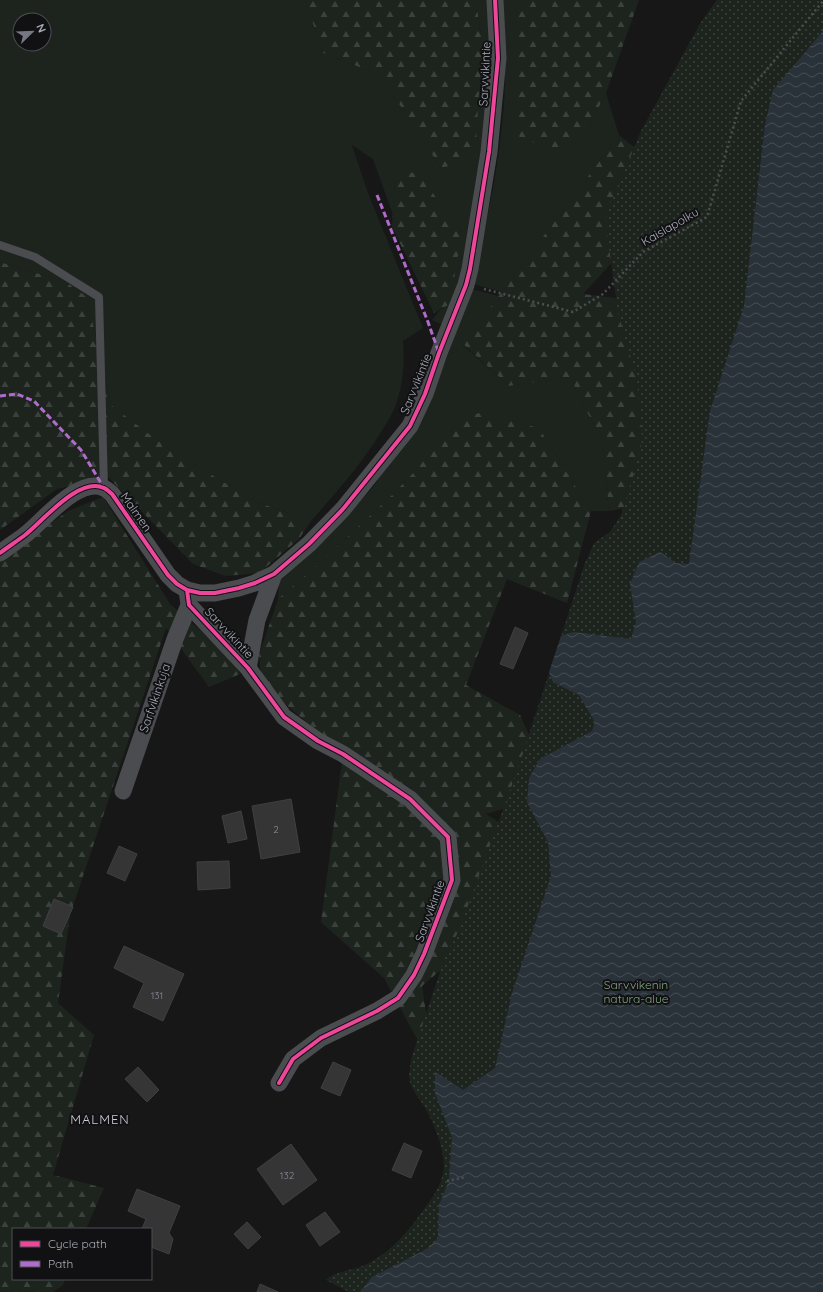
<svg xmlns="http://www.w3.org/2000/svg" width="823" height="1292" viewBox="0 0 823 1292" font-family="Quicksand,sans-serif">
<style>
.green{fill:#1d241e;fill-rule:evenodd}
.forest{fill:url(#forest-firs)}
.park{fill:url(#park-dots)}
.water{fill:url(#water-waves)}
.building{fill:#353536;stroke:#3f4043}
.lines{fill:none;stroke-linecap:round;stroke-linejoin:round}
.path{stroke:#4d4e52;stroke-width:2.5;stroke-dasharray:2 3;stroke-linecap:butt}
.lane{stroke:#4b4c50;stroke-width:8}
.street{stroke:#4b4c50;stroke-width:17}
.quiet{stroke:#b06ccc;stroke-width:3;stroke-dasharray:6 3;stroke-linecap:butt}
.cycleway-casing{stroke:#111113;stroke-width:6}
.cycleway{stroke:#ed469a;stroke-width:4}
.labels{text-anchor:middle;stroke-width:4;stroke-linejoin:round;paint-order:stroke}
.number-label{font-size:10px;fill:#8b8f98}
.street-label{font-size:12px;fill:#a8adb8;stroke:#111113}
.park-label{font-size:12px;fill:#7fa381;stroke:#111113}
.neighbourhood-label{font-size:13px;letter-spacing:1px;fill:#c9ccd4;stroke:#111113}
</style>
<defs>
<pattern id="forest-firs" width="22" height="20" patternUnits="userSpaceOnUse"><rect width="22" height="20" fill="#1d241e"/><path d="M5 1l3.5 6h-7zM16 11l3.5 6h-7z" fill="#3b413d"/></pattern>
<pattern id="park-dots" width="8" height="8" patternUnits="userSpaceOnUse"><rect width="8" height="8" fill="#1d241e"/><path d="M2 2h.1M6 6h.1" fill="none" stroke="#3b413d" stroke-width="1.8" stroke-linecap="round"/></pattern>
<pattern id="water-waves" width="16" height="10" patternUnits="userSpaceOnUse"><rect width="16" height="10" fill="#2a3239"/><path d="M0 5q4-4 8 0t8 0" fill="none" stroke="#464d54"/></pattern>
</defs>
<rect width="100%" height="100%" fill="#171717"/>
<!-- green -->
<path class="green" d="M0 0H305L323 53 380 75 441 168 482 43 476 0H489L492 76 465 261 445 326 432 320 439 311 450 304 395 180 393 215 373 159 352 145 368 193 423 328 403 341C405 364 403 385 395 407 392 415 387 422 383 429 363 462 337 492 311 521L254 501 161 444 111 405 87 297 66 282 0 262ZM20 20H44V44H20Z
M503 0H515L516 19 584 136 606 93 619 135 502 292 473 284C484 232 497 179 502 125 507 84 505 42 503 0Z
M471 289 499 296 463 345 509 386 570 377 602 442 609 511H591L539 428 418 468 393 494 324 559 278 599 279 582 327 537 374 486 424 409 450 349Z"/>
<!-- forest -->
<path class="forest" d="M305 0H476L482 43 475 159 441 168 380 75 323 53Z
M515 0H639L606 93 584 136 553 151 518 136Z
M619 135 650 160 649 222 583 294 630 300 675 388 637 506 609 511 602 442 570 377 509 386 463 344Z
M418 170 461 236 450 304 434 313 392 227 395 180Z
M0 262 66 282 87 297 111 405 162 444 254 501 311 521 299 539 259 573 226 576 193 564 108 477 57 489 0 530Z
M478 413 539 428 591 511 567 603 507 579 466 685 520 715 540 759 527 802 486 814 524 838 488 930 422 986 435 1072 384 978 321 922 343 754 324 736 291 709 262 682 259 655 278 599 324 559 393 494 418 468 441 438Z
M103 497 170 604 231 657 240 674 209 687 166 628 70 915 58 1003 94 1035 53 1175 104 1188 86 1229H13V1279H65L63 1285 53 1292H0V559L68 511Z"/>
<!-- park -->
<path class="park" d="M717 0H823V1050L662 1292H349L326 1280C332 1273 351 1270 360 1267 365 1265 371 1262 376 1259 396 1246 411 1228 424 1209 431 1199 439 1189 442 1177 449 1157 434 1123 424 1106 419 1098 413 1091 410 1082L409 1076 411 1059 445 957 459 930 516 774 585 563 594 543 610 532 621 515 635 470 642 440 637 378 624 336 618 311 607 234V213L611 201 619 184 641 131 701 22Z"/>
<!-- water -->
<path class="water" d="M823 31V1292H360L372 1277 427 1249 438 1238 439 1205 449 1180 452 1137 435 1093V1072L463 1090 495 1068 512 993 551 876 548 842 527 802 529 778 540 759 592 731 595 722 579 695 553 682 549 672 561 636 574 632 631 639 636 622 630 584 639 562 660 552 676 563 689 564 710 411 744 306 765 125 773 90Z"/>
<!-- building -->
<path class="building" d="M515 627 528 633 513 669 500 664Z
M291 799 300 852 261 859 252 806Z
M241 811 247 839 228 843 222 816Z
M119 846 137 854 125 881 107 873Z
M229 861 230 888 198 890 197 862Z
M54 899 73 907 61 934 43 926Z
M124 946 184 974 163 1021 133 1007 144 983 114 968Z
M333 1062 351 1070 340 1096 321 1088Z
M138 1067 159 1090 147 1102 125 1079Z
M404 1143 422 1151 411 1178 392 1170Z
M291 1144 317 1180 283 1205 257 1169Z
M137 1189 180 1206 169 1233 173 1239 169 1254 151 1247V1229H142L146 1219 128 1211Z
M325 1212 340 1232 320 1246 306 1225Z
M247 1222 261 1237 248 1249 234 1234Z
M260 1284 278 1292H257Z"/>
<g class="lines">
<!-- path -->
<path class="path" d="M484 289 573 312 603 294 643 252 707 217 741 101 823 1
M447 1181 466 1177"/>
<!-- lane -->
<path class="lane" d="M0 245 35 257 99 297 104 488"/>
<!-- street -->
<path class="street" d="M0 553C8 547 17 541 25 535 43 521 79 476 104 488 107 489 109 492 112 494L168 575 177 584 187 590 200 593H215L239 588 255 583 274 574 309 544 343 509 410 426 425 394 439 353 466 285 470 269 489 152 498 58 495 0
M187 590 189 605 248 668 284 717 318 741 343 754 410 799 448 837 452 880 424 954 414 975 398 998 377 1011 321 1038 293 1059 279 1083
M248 668 257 620 274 574
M123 791 175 639 189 605"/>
<!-- quiet -->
<path class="quiet" d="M377 195 428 322 439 353
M0 396 17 394 34 401 81 450 104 488"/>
<defs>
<path id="cycleway" d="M0 553C8 547 17 541 25 535 43 521 79 476 104 488 107 489 109 492 112 494L168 575 177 584 187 590 200 593H215L239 588 255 583 274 574 309 544 343 509 410 426 425 394 439 353 466 285 470 269 489 152 498 58 495 0
M187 590 189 605 248 668 284 717 318 741 343 754 410 799 448 837 452 880 424 954 414 975 398 998 377 1011 321 1038 293 1059 279 1083"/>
</defs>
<!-- cycleway casing -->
<use href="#cycleway" class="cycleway-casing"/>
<!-- cycleway -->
<use href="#cycleway" class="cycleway"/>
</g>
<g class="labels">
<!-- number labels -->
<g class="number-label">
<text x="276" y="833">2</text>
<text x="157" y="999">131</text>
<text x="287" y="1179">132</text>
</g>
<!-- street labels -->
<g class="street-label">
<text transform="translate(485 74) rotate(-87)" y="4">Sarvvikintie</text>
<text transform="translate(670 227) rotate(-30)" y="4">Kaislapolku</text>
<text transform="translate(416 384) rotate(-68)" y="4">Sarvvikintie</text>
<text transform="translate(136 512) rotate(55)" y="4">Malmen</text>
<text transform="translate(229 633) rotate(47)" y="4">Sarvvikintie</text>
<text transform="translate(155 698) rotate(-71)" y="4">Sarfvikinkuja</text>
<text transform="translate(430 911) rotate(-70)" y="4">Sarvvikintie</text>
</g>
<!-- park labels -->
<g class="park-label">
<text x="636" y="989">Sarvvikenin<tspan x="636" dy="14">natura-alue</tspan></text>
</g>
<!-- neighbourhood labels -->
<g class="neighbourhood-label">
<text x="100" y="1124">MALMEN</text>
</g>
</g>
<!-- legend -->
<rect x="12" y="1228" width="140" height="52" fill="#111113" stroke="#4d4f55"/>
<rect x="20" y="1241" width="20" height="6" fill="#ed469a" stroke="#4d4f55"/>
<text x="48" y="1248" font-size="12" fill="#a8adb8">Cycle path</text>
<rect x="20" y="1261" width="20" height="6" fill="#b06ccc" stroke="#4d4f55"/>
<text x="48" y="1268" font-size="12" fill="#a8adb8">Path</text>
<!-- north arrow -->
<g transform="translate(32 32) rotate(67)"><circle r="19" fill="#111113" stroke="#4d4f55"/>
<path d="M0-3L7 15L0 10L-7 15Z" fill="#757880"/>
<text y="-6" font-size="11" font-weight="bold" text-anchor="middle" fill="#a8adb8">N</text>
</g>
</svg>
